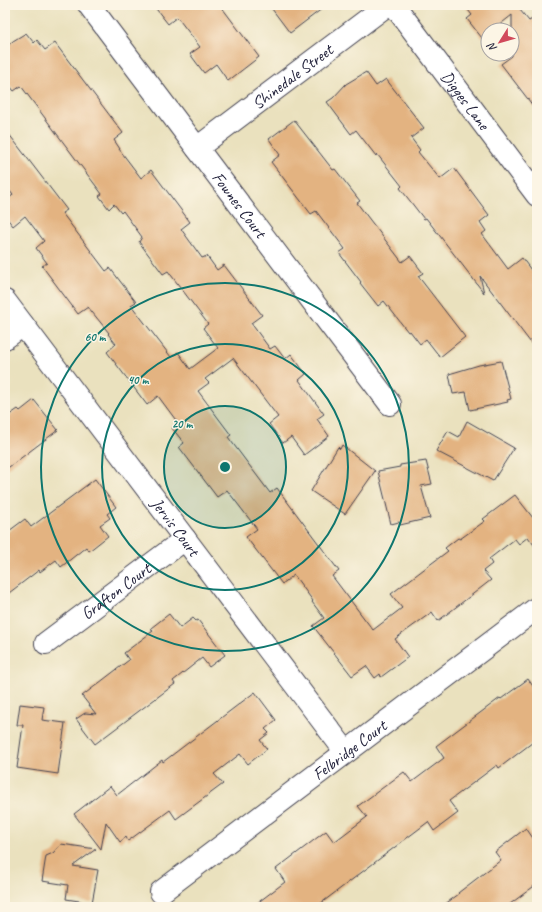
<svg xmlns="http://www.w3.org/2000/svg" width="542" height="912" viewBox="0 0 542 912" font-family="Caveat,sans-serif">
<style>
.building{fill:#e3b381}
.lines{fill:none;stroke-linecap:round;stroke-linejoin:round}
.minor-casing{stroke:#403f4f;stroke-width:24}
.minor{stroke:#fff;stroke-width:22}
.ring{fill:none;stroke:#0f766e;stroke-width:2}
.labels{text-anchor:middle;stroke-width:3;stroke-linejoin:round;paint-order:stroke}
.street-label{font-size:17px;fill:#22223b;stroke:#fcf5e5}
.centre{fill:#0f766e;stroke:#fcf5e5;stroke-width:2}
.ring-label{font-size:12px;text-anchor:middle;font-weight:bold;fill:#0f766e;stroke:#fcf5e5;stroke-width:3;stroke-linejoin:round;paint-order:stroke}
</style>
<rect width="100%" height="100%" fill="#fcf5e5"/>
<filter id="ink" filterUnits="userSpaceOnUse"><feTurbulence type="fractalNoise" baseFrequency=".025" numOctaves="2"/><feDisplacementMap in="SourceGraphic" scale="8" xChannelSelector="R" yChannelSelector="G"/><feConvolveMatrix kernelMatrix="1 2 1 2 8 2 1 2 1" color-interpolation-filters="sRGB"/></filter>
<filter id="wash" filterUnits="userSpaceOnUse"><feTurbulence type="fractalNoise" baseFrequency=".012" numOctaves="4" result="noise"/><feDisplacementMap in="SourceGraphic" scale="16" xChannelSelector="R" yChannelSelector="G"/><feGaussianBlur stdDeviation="0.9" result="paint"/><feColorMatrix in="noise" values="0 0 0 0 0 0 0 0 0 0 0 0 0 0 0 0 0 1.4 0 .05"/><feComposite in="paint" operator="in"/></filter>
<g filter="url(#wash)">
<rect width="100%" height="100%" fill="#eae1be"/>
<g id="blocks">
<!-- building -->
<path class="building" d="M153 5H220L259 57 228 81 216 64 204 73 190 54 200 47 177 17 168 24Z
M269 5H327L290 33Z
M464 5H526L520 10 529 21 537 16V111L501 64 512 56V15L493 30H488V33L482 38 467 19 472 15Z
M26 33 34 43 37 40 45 50 55 43 123 133 114 140 120 149H119L141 178 151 170 190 222 181 229 202 258 207 256 217 270 224 265 262 315 251 323 270 349 275 346 285 359 291 354 306 374 299 380 324 414 317 419 329 436 304 455 291 437 283 443 269 424 278 417 233 358 205 379 209 383 198 391 231 435 228 437 270 493 277 488 339 571 332 576 373 630 402 608 391 594 448 551 445 548 458 538 460 539 485 521 483 519 515 495 537 523V549L528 537 519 544 515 539 489 559 492 564 483 571 491 580 438 621 432 612 395 639 408 657 381 677 380 674 375 678 366 666 352 676 313 626 324 618 312 602 313 601 294 575 282 584 246 537 257 529 227 490 217 497 179 447 184 443 172 428 178 423 158 396 147 405 107 352 116 344 108 334 109 333 88 307 78 314 42 266 47 263 36 248 44 241 25 216 13 226 5 216V201L13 195 5 185V129L67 210 62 213 106 271 110 268 136 302 131 305 171 357 178 352 190 369 218 348 203 328 208 324 168 271 163 274 139 242 142 237 123 211 121 213 114 204 109 209 99 196 102 194 21 86 14 91 5 80V48L13 41Z
M366 72 376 86 386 79 424 128 411 138 420 150 418 152 440 179 454 168 489 215 480 222 486 231 482 234 508 269 522 258 537 278V351L480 276 484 293 426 218 424 219 400 188 402 186 377 154 376 156 356 130 351 134 327 102 333 98 346 84Z
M294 120 333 170 335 169 360 201 357 203 402 262 410 256 423 273 418 276 465 337 440 357 426 339 420 344 410 331 408 332 384 301 378 306 360 283 361 282 339 253 345 249 316 211 311 214 271 162 280 155 269 139Z
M501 361 511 399 507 400 508 402 470 410 466 392 453 394 449 374 479 365Z
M34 400 58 430 5 470V418L18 409 20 411Z
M467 421 514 448 493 481 436 451 448 431 459 437Z
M342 445 375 471 345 514 311 491 338 447 340 449Z
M426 461 432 484 421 486 430 518 400 525 399 522 391 524 378 471 400 467V465Z
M95 479 116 507 107 514 110 518 100 525 108 536 89 551 86 547 61 567 56 560 40 572 39 570 5 596V534L25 519 31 527Z
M169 614 180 628 193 618 196 621 198 620 225 655 209 667 202 658 173 681 175 684 95 744 76 719 85 713 96 714 82 696 129 660 124 653 153 631 151 628Z
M528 679 537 692V739L499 768 497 765 449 801 458 813 434 831 428 822 316 907H252L285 882 276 869 326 831 334 842 367 817 358 806 404 772 412 782 444 758 436 746 500 698 501 699Z
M255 692 276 720 265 729 269 733 260 740 267 749 248 764 240 754 214 774 223 784 176 819 170 810 128 841 126 837 120 842 106 822 101 849 74 814 110 786 117 795 162 760 163 762Z
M20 704 44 707 42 720 65 723 58 774 17 768 23 725H17Z
M526 828 537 844V884L506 907H441L459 894 458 893 501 860 495 852Z
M61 844 96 849 73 866 98 870 92 903 66 899 68 885 42 881 46 856 53 853Z"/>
</g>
</g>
<g filter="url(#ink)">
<use href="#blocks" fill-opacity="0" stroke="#403f4f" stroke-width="1"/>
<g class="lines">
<defs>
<g id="minor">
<path id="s1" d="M89 5 390 404"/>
<path id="s2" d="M394 5 537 195"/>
<path id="s3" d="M197 148 387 5"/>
<path id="s4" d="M5 301 346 752"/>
<path d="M5 338 23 325"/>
<path id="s5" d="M46 643 185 539"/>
<path id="s6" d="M161 892 537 608"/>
</g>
</defs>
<!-- minor casing -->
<use href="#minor" class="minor-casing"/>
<!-- minor -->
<use href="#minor" class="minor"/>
</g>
</g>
<!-- distance rings -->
<circle cx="225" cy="467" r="61" fill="#0f766e" fill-opacity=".12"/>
<g class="ring">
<circle cx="225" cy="467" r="61"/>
<circle cx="225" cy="467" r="123"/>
<circle cx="225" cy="467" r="184"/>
</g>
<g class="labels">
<!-- street labels -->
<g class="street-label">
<text dy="6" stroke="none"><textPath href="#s3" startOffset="119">Shinedale Street</textPath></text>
<text dy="6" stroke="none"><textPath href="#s2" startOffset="119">Digges Lane</textPath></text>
<text dy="6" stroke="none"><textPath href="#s1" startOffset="250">Fownes Court</textPath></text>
<text dy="6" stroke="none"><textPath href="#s4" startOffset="283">Jervis Court</textPath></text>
<text dy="6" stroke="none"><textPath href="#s5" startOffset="87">Grafton Court</textPath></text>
<text dy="6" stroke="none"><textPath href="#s6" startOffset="236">Felbridge Court</textPath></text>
</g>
</g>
<circle cx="225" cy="467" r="6" class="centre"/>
<g class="ring-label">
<text x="95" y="341">60 m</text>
<text x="138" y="384">40 m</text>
<text x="182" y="428">20 m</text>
</g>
<!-- margin -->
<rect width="542" height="912" fill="none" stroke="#fcf5e5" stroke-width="20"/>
<!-- north arrow -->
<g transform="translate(500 42) rotate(233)"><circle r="19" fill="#fcf5e5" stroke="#a5a1a1"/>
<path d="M0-3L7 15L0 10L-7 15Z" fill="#d1495b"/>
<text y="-6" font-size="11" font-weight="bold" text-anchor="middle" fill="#22223b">N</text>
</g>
</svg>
